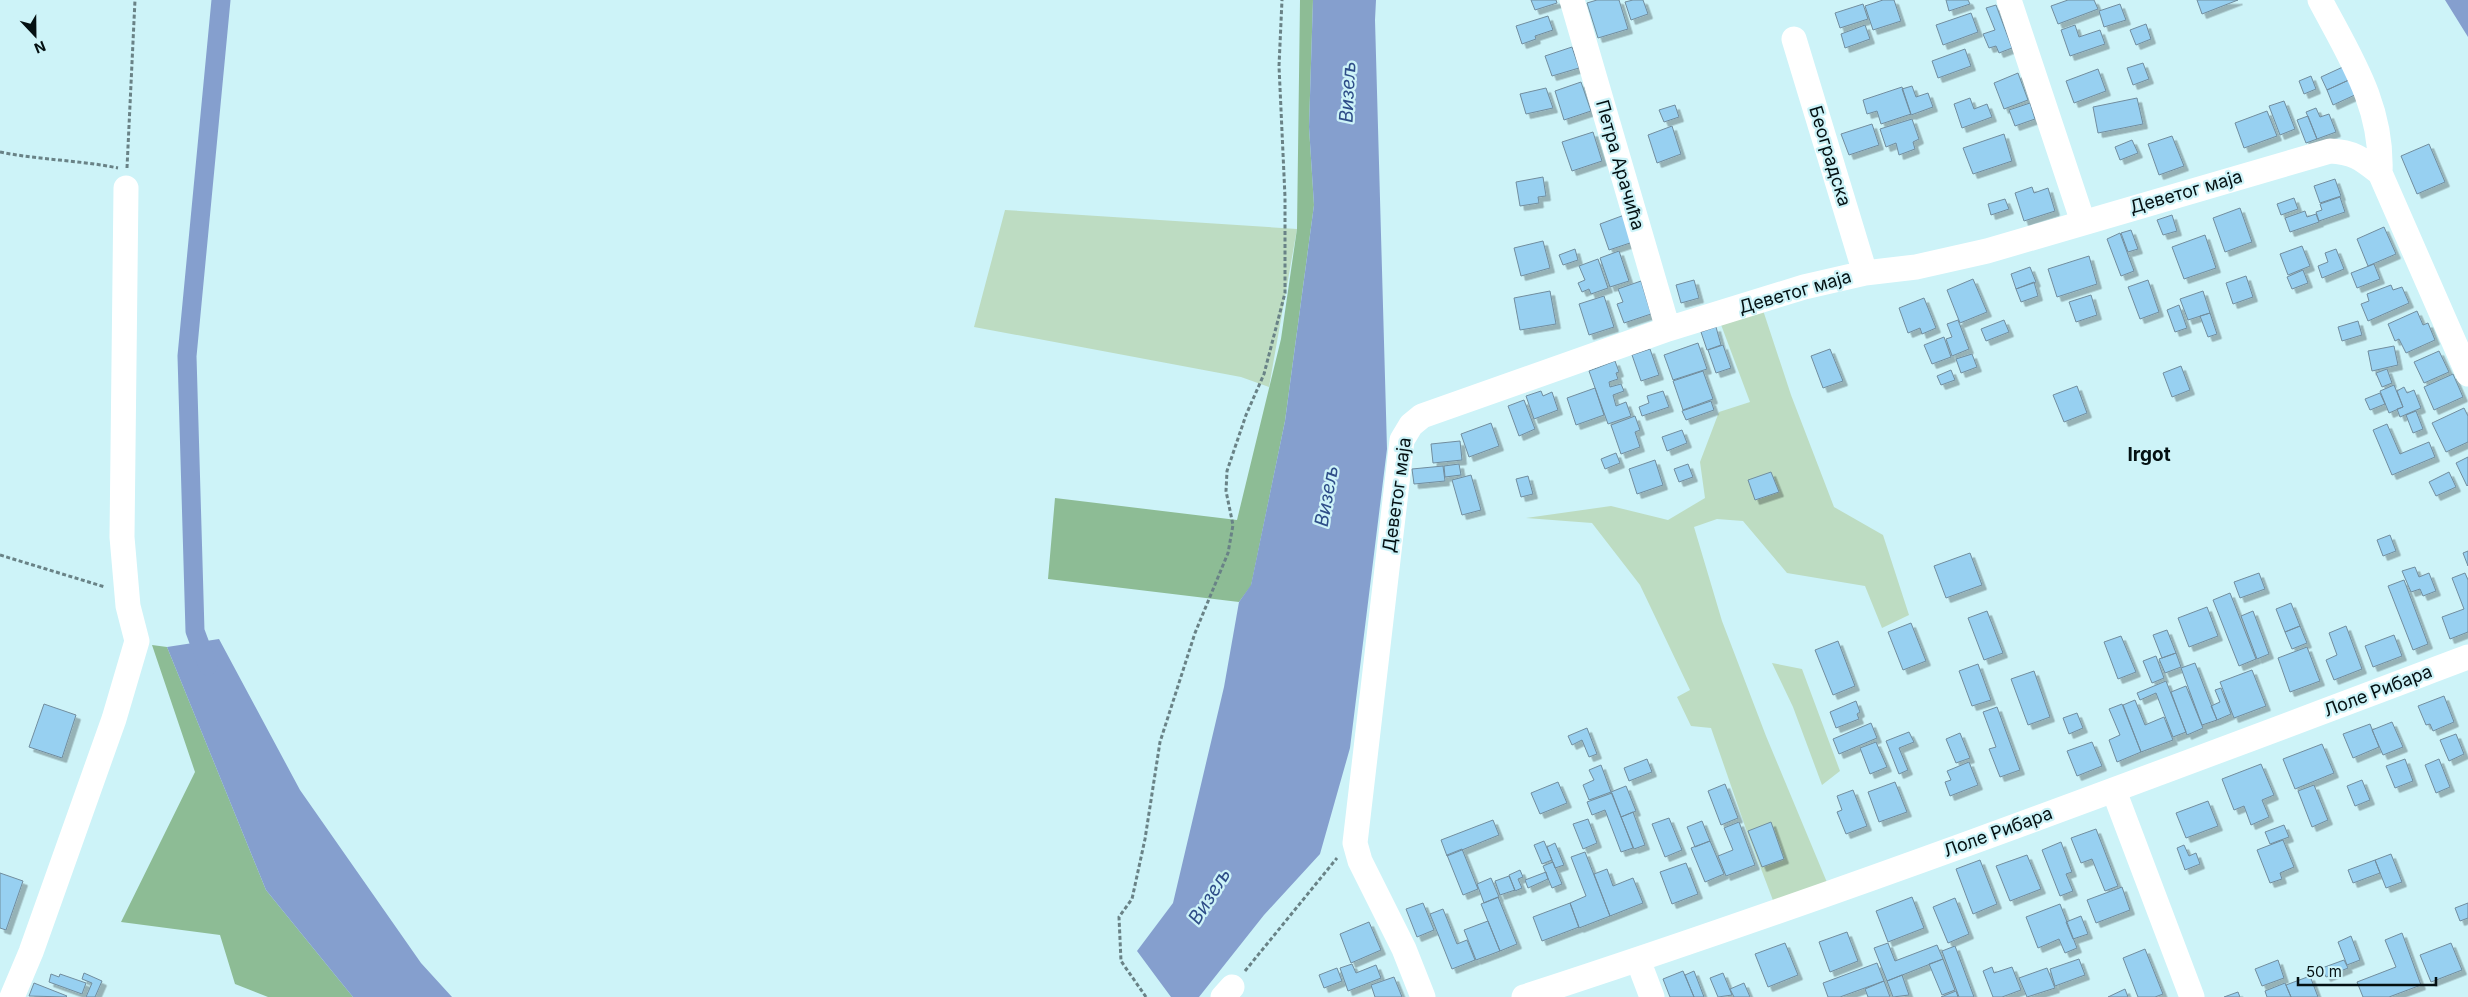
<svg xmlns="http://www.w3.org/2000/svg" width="2468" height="997" viewBox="0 0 2468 997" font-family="Inter,sans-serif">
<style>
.green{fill:#bddcc2}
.forest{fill:#8dbc95}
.water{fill:#859fce}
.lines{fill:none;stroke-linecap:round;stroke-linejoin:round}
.canal{stroke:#859fce;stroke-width:19}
.building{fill:#97d0f1;stroke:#718d9e;filter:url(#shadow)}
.path{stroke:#698286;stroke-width:3;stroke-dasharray:4 2.5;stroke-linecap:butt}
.minor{stroke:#fff;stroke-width:25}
.labels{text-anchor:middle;stroke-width:4.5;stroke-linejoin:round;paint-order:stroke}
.street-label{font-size:18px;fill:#041012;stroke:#cdf3f8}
.water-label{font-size:19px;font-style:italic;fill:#2e4d88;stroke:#cdf3f8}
.neighbourhood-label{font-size:19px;font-weight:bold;fill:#041012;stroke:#cdf3f8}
</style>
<defs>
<filter id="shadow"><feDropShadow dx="4.5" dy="4.5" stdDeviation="0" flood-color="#0004"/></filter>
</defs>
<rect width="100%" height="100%" fill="#cdf3f8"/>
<!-- green -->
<path class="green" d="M1005 210 1297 229 1269 387 1241 377 974 327Z
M1760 301 1791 395 1834 507 1883 535 1909 615 1882 628 1865 586 1787 573 1743 521 1717 519 1694 527 1722 621 1766 736 1831 892 1777 911 1746 829 1711 728 1691 726 1677 697 1690 690 1640 585 1592 523 1526 518 1611 506 1668 520 1705 498 1700 462 1719 412 1750 402 1717 314Z
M1772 663 1802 669 1840 771 1822 785 1793 707Z"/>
<!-- forest -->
<path class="forest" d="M1300 0H1313L1309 127 1314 205 1285 421 1251 586 1239 602 1048 579 1055 498 1237 520 1281 339 1297 229Z
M152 645 167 647 266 890 353 997H268L235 984 220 935 121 922 195 772Z"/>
<!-- water -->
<path class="water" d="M1313 0H1376L1375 20 1387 449 1350 748 1320 854 1264 915 1199 997H1171L1137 951 1173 903 1224 687 1239 602 1251 585 1285 421 1314 205 1309 127Z
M2445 0H2468V37Z
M219 639 300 790 421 963 452 997H353L266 890 167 647Z"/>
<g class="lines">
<!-- canal -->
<path class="canal" d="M208 666 195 631 187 356 221 0"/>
</g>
<!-- building -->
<path class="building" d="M1531 0H1556L1557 3 1535 10Z
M1597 0H1619L1628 29 1598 38 1587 3Z
M1633 0H1643L1648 14 1631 20 1625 2Z
M1883 0H1894L1901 21 1873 30 1865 6Z
M1946 0H1968L1970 4 1949 11Z
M2068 0H2094L2098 9 2058 24 2051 6Z
M2197 0H2238L2202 14Z
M1863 4 1868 19 1840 28 1835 13Z
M2120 4 2126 20 2104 27 2099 11Z
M1996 5 2012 48 1999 53 1996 46 1989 48 1983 34 1995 30 1986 8Z
M1971 13 1978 32 1943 45 1936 25Z
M1548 16 1553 30 1535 36 1536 39 1522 44 1516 26Z
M2146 24 2151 39 2136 45 2130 30Z
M1865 25 1870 39 1845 48 1841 34Z
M2075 25 2079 37 2100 30 2105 44 2070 56 2061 30Z
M1572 47 1579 68 1552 76 1545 56Z
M1965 49 1971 66 1938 78 1932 61Z
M2143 63 2149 79 2133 85 2127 68Z
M2345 66 2351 79 2327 90 2321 77Z
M2098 69 2106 91 2074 103 2066 81Z
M2018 73 2028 100 2004 109 1994 83Z
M2311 76 2316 89 2304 94 2299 81Z
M2351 79 2357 94 2333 105 2327 90Z
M1581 82 1591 111 1564 120 1555 91Z
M1912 86 1916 97 1928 93 1933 107 1911 115 1902 89Z
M1902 87 1911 114 1881 124 1877 111 1867 114 1863 100Z
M1546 88 1553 108 1526 114 1520 94Z
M1970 98 1974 109 1987 104 1992 117 1962 128 1954 104Z
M2137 98 2143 124 2098 133 2093 107Z
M2284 101 2295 129 2280 135 2269 106Z
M2030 103 2035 119 2015 126 2009 110Z
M1675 105 1679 117 1664 122 1659 110Z
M2316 108 2320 117 2329 114 2336 132 2317 139 2306 112Z
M2267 111 2277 136 2244 148 2235 123Z
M2308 116 2317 139 2306 143 2297 120Z
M1912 119 1919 139 1913 142 1915 149 1899 155 1896 143 1886 147 1880 129Z
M1872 124 1879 145 1849 155 1841 134Z
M1672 126 1681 154 1657 163 1648 135Z
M1593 132 1602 161 1572 171 1562 142Z
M2004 134 2012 161 1973 174 1963 148Z
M2172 136 2184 166 2159 175 2148 144Z
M2132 140 2138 153 2120 160 2115 147Z
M2429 144 2445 182 2417 194 2401 156Z
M1543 177 1546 196 1538 197 1539 203 1520 206 1516 182Z
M2335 179 2341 196 2320 203 2314 186Z
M2032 187 2034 193 2048 188 2055 211 2024 221 2015 193Z
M2340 197 2345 212 2319 221 2316 212 2322 210 2320 204Z
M2294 198 2298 209 2281 215 2277 204Z
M2005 199 2009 209 1991 215 1988 204Z
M2240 208 2252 242 2225 252 2213 218Z
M2305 211 2307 217 2316 214 2319 222 2290 232 2285 218Z
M1627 214 1636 241 1609 250 1600 224Z
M2172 215 2177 231 2163 235 2157 220Z
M2384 227 2396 254 2368 266 2357 239Z
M2131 230 2138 249 2128 252 2121 233Z
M2120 233 2134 271 2121 276 2107 239Z
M2205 235 2216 268 2184 279 2172 247Z
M1543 241 1550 268 1521 276 1514 248Z
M2302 246 2310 266 2288 275 2280 254Z
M1575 249 1578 260 1563 265 1559 255Z
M2336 249 2344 269 2322 278 2318 266 2328 262 2325 253Z
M1619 251 1629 281 1610 287 1600 258Z
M2089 256 2097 284 2057 297 2048 269Z
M1598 259 1608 288 1591 294 1589 289 1582 292 1578 283 1585 280 1579 266Z
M2374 264 2380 279 2357 288 2351 273Z
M2030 267 2036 282 2016 289 2011 274Z
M2303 270 2308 283 2292 289 2287 277Z
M2246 276 2253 297 2233 304 2226 283Z
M1973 279 1987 312 1960 323 1947 290Z
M1694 280 1699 298 1681 303 1676 285Z
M2148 280 2159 312 2140 319 2128 287Z
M1641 281 1651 314 1624 323 1617 304 1623 302 1618 289Z
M2034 282 2038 296 2021 302 2016 289Z
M2391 285 2393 290 2402 287 2409 303 2368 321 2361 304 2369 301 2367 294Z
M1550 291 1556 324 1520 330 1514 298Z
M2203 291 2210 313 2188 320 2180 299Z
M2091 295 2097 315 2076 322 2069 302Z
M1604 296 1614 327 1589 335 1579 304Z
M1924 298 1936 328 1922 334 1920 328 1908 333 1899 308Z
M2179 305 2187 328 2175 332 2167 310Z
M2417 311 2423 325 2428 323 2435 340 2406 353 2399 339 2395 341 2388 324Z
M2210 313 2217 334 2208 337 2200 316Z
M1958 320 1969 349 1952 356 1946 339 1952 337 1947 324Z
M2004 320 2009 332 1986 341 1981 329Z
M2358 321 2362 335 2342 341 2338 327Z
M1716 327 1721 345 1707 350 1701 332Z
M1944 337 1951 357 1932 364 1924 345Z
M1698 343 1707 369 1673 380 1664 355Z
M1723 345 1731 368 1716 373 1708 350Z
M2394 346 2398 365 2372 371 2368 351Z
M1650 349 1659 375 1641 381 1632 355Z
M1830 349 1843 381 1823 388 1811 356Z
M2439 351 2449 372 2424 383 2414 362Z
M1972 354 1977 367 1961 373 1956 359Z
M1615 361 1619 372 1616 373 1618 379 1609 382 1610 387 1621 384 1624 391 1613 395 1616 406 1626 402 1631 416 1608 424 1589 371Z
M2181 366 2190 390 2172 397 2163 373Z
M2387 369 2392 383 2382 387 2376 373Z
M1951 370 1955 380 1941 385 1937 376Z
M1703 371 1713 399 1683 410 1673 381Z
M2453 374 2463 397 2434 410 2424 387Z
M2394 385 2403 407 2389 413 2380 391Z
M2077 386 2087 413 2064 422 2053 395Z
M2404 387 2407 393 2414 390 2421 408 2400 417 2397 409 2403 407 2397 391Z
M1595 388 1604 415 1576 425 1567 398Z
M1541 391 1543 396 1552 392 1558 410 1534 419 1526 396Z
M1663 391 1669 407 1642 416 1639 407 1649 403 1647 396Z
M2380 393 2385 404 2370 410 2365 399Z
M1524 400 1535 429 1519 436 1508 406Z
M1711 401 1714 410 1686 420 1682 411Z
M2464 408 2468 416V442L2446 452 2432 423Z
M2416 411 2423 429 2413 433 2406 415Z
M1635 416 1640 430 1635 432 1640 447 1621 454 1611 425Z
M1491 423 1499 446 1469 457 1461 434Z
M2387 424 2400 454 2429 442 2435 457 2392 475 2373 430Z
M1682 430 1687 443 1667 451 1662 437Z
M1460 441 1462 460 1433 463 1431 444Z
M1616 453 1620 463 1605 469 1601 459Z
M2468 457V485L2467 486 2456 463Z
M1655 460 1663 485 1637 494 1629 469Z
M1459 464 1461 475 1445 477 1444 466Z
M1688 464 1693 477 1679 482 1674 469Z
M1443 466 1445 481 1414 484 1412 469Z
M1771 472 1779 492 1755 500 1748 480Z
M2449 472 2456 487 2436 496 2429 482Z
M1471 475 1481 510 1462 515 1452 480Z
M1528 476 1533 494 1521 497 1516 479Z
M2390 535 2396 551 2383 556 2377 540Z
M2468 551V566L2463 553Z
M1970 553 1982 585 1946 598 1934 566Z
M2415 567 2419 577 2429 573 2436 591 2423 596 2420 589 2411 592 2402 571Z
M2259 573 2265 589 2240 598 2234 582Z
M2465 573 2468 580V632L2450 639 2442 617 2464 609 2452 578Z
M2404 580 2428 644 2413 650 2388 586Z
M2230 593 2256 659 2239 666 2213 600Z
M2291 603 2300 626 2285 632 2276 609Z
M2207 607 2218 636 2189 647 2178 618Z
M1987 611 2003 653 1984 660 1968 618Z
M2253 611 2269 654 2257 659 2241 616Z
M1911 623 1926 661 1903 670 1888 632Z
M2300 626 2307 643 2292 649 2285 632Z
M2346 626 2362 669 2334 680 2326 660 2337 655 2329 633Z
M2167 630 2176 653 2162 658 2153 635Z
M2394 635 2402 656 2373 667 2365 646Z
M2121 636 2136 672 2118 679 2104 642Z
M1838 641 1855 686 1833 695 1815 650Z
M2307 647 2320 681 2290 692 2278 658Z
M2176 653 2181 667 2165 673 2159 659Z
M2156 656 2164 678 2152 683 2143 661Z
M2195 663 2217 720 2202 725 2181 668Z
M1978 664 1991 700 1972 706 1959 671Z
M2252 670 2266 706 2234 718 2220 682Z
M2034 671 2050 717 2028 725 2011 679Z
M2166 681 2186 732 2173 737 2156 693 2140 700 2137 693Z
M2186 686 2203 728 2187 735 2171 692Z
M2221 688 2231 714 2217 720 2211 706 2220 702 2215 690Z
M2444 696 2454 722 2433 731 2430 724 2426 725 2418 706Z
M2135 700 2145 725 2164 717 2173 740 2141 752 2123 705Z
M1856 701 1860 712 1857 714 1859 719 1836 728 1830 712Z
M44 704 76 715 62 758 29 747Z
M2122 704 2141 752 2117 762 2109 740 2120 735 2109 709Z
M1997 707 2020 770 2000 777 1989 749 1996 747 1983 712Z
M2077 713 2083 728 2069 734 2063 718Z
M2392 722 2403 747 2383 755 2372 730Z
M1871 723 1877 738 1839 754 1833 739Z
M2370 724 2379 747 2353 758 2343 734Z
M1587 728 1597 754 1589 757 1582 740 1572 745 1568 736Z
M1909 732 1914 742 1899 748 1908 770 1899 774 1886 741Z
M1960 733 1970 758 1956 763 1946 739Z
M2456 734 2464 754 2449 761 2440 740Z
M1876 742 1887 767 1870 774 1860 748Z
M2092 742 2102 766 2077 776 2067 751Z
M2322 744 2334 773 2295 789 2283 759Z
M1647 759 1652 772 1629 781 1624 768Z
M2405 759 2413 781 2395 788 2386 766Z
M2439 759 2450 787 2436 793 2425 765Z
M1969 762 1978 785 1950 796 1945 782 1951 780 1947 771Z
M2261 764 2274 795 2262 800 2269 817 2251 825 2244 806 2234 810 2222 779Z
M1601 765 1611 792 1589 800 1583 785 1594 780 1589 770Z
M2362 780 2370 800 2355 806 2347 786Z
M1558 782 1567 803 1540 814 1531 793Z
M1895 782 1907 812 1879 822 1868 792Z
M1725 784 1738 818 1721 825 1708 791Z
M2314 785 2328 820 2312 827 2298 791Z
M1626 786 1636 811 1621 817 1611 792Z
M1853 790 1867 826 1846 834 1837 812 1842 810 1837 796Z
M1612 793 1633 848 1621 852 1605 810 1592 815 1587 802Z
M2208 801 2218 826 2186 838 2176 813Z
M1633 812 1645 845 1634 849 1621 817Z
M1669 818 1682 850 1665 857 1652 824Z
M1588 819 1597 843 1583 849 1573 824Z
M1493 820 1499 835 1447 856 1441 840Z
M1702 821 1710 841 1695 847 1687 827Z
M1739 822 1755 865 1726 876 1718 856 1733 850 1724 828Z
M1771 822 1784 859 1762 867 1748 831Z
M2284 825 2289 837 2270 844 2265 832Z
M2096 829 2118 886 2105 891 2092 859 2081 863 2071 838Z
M2283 840 2294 867 2280 873 2282 879 2270 883 2257 850Z
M1544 841 1552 860 1542 864 1534 845Z
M1710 841 1724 874 1705 882 1691 848Z
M2061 842 2072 872 2066 874 2073 891 2060 896 2042 850Z
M1555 843 1564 865 1555 868 1547 847Z
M2184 845 2189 856 2196 853 2200 864 2185 870 2177 848Z
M1462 849 1478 889 1463 895 1447 855Z
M1585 852 1610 916 1579 928 1570 903 1586 896 1571 857Z
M2391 854 2402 882 2386 888 2375 860Z
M2027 855 2041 889 2010 901 1996 866Z
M1980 860 1997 904 1973 914 1956 869Z
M2375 860 2380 873 2353 883 2348 870Z
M1553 862 1562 884 1552 888 1543 866Z
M1686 863 1698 894 1672 904 1660 872Z
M1607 869 1613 886 1633 878 1643 903 1610 916 1594 874Z
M1520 870 1523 877 1518 879 1522 888 1515 891 1509 875Z
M1546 872 1548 879 1528 888 1525 880Z
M0 873 23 881 6 930 0 928Z
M1509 876 1515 890 1500 895 1495 881Z
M1491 878 1499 897 1484 903 1477 884Z
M2122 887 2130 910 2096 923 2087 900Z
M1498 897 1517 944 1500 951 1481 904Z
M1912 897 1924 928 1888 942 1876 911Z
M1955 898 1969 934 1948 943 1933 907Z
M1423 903 1434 930 1417 937 1406 909Z
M1570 903 1579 927 1542 941 1533 917Z
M2468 903V918L2460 921 2455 908Z
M2060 904 2077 948 2065 953 2059 939 2038 948 2026 917Z
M1443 909 1457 944 1467 940 1475 960 1452 969 1430 914Z
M2081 916 2088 934 2073 939 2066 922Z
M1488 921 1500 951 1476 960 1464 930Z
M1369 922 1381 950 1351 963 1340 934Z
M1847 932 1858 961 1830 972 1819 942Z
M2402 933 2421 985 2389 997H2363L2357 982 2396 967 2385 940Z
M2351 936 2360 960 2347 965 2338 942Z
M1785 943 1798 975 1768 987 1755 954Z
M1888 943 1895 961 1937 945 1943 959 1887 981 1874 948Z
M2451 943 2462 970 2431 982 2420 955Z
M1955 946 1974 997H1959L1942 951Z
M2145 949 2163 994 2155 997H2138L2123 958Z
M1943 959 1955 990 1942 995 1929 964Z
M2079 959 2085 975 2055 986 2050 969Z
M2278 960 2284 978 2262 986 2255 969Z
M2344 960 2348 968 2326 977 2322 968Z
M1877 963 1884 981 1840 997H1828L1823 983Z
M1352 964 1356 973 1376 965 1381 978 1348 991 1340 968Z
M1992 967 1994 973 2012 967 2021 990 2002 997H1993L1983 971Z
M1337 968 1342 981 1324 988 1319 975Z
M2047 968 2055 988 2027 997 2019 978Z
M1683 971 1694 997H1670L1663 979Z
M1694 971 1704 997H1694L1685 975Z
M84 973 102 981 95 997H86L92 983 82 979Z
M1723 973 1732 995 1718 997 1710 978Z
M51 974 59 977 60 974 86 983 82 994 49 982Z
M1902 975 1909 995 1893 997 1887 981Z
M2310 976 2318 997H2291L2286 985Z
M1394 977 1402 997H1375L1371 985Z
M1884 981 1890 997H1868L1865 989Z
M34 983 67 996 66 997 29 996Z
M1744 983 1750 997H1734L1730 989Z
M2285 983 2291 997H2267L2265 991Z
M2125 989 2128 997H2108Z
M1956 991 1958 997H1941Z
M2238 992 2240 997H2224Z"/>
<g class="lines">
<!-- path -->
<path class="path" d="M0 152C39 160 79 160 118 168
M127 168 135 0
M0 555 105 587
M1245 971 1337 858
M1146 997 1121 961 1119 917 1132 899 1145 839 1160 742 1195 633 1228 553 1233 525 1226 491 1227 471 1246 415 1264 374 1285 293V197L1279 66 1282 0"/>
<!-- minor -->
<path class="minor" d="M1572 0 1668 329
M2009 0 2083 222
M2320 0C2350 57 2383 106 2380 173
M1794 39 1865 273
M2114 791 2192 997
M1638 960 1652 997
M12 997 31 952 114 719 137 641 128 606 122 537 126 188
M1223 997 1232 987
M1423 997 1404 949 1360 861 1355 843 1402 440 1411 425 1422 416 1668 329 1804 287 1865 273 1916 267 1987 251 2330 151C2354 152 2362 159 2380 173L2468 374
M1524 997C1842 894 2155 775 2468 657"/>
</g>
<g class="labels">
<!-- street labels -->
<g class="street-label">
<text transform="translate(1830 156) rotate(73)" y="6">Београдска</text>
<text transform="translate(1620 165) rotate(74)" y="6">Петра Арачића</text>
<text transform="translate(2186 192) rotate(-16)" y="6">Деветог маја</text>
<text transform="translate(1795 292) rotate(-16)" y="6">Деветог маја</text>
<text transform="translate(1397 495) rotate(-82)" y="6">Деветог маја</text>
<text transform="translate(2378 691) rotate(-21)" y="6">Лоле Рибара</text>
<text transform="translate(1998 832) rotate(-20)" y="6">Лоле Рибара</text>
</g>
<!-- water labels -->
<g class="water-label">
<text transform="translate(1347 92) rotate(-87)" y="7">Визељ</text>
<text transform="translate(1326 496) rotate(-80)" y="7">Визељ</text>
<text transform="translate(1209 896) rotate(-58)" y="7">Визељ</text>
</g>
<!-- neighbourhood labels -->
<g class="neighbourhood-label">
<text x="2149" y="461">Irgot</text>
</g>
</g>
<!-- north arrow -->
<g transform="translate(35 35) rotate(158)" stroke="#cdf3f8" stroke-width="4" paint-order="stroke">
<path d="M0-4L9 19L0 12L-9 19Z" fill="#041012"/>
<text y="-8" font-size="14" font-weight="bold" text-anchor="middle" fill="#041012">N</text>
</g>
<!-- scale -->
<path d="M2298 977v8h138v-8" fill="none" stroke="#041012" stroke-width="2.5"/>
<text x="2306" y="977" font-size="15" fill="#041012" stroke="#cdf3f8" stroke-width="4" paint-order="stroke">50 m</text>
</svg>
